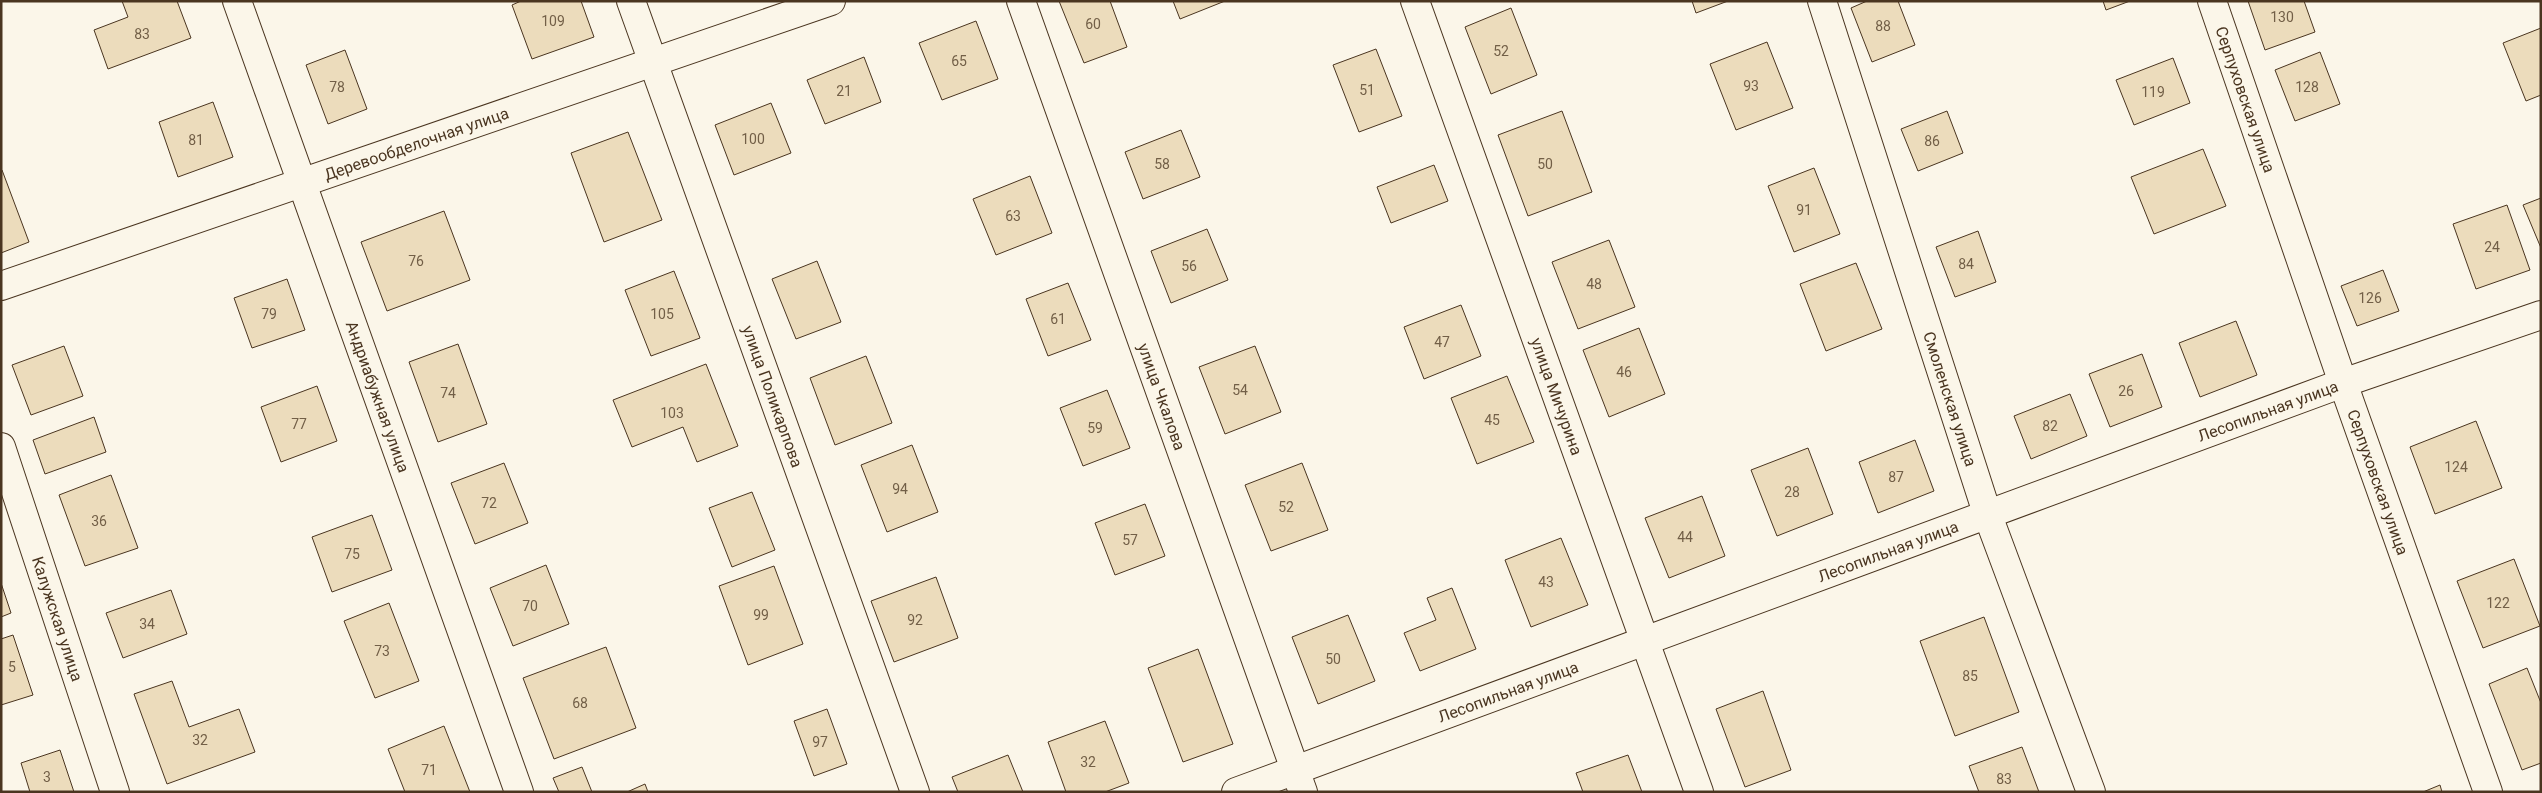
<svg xmlns="http://www.w3.org/2000/svg" width="2542" height="793" viewBox="0 0 2542 793" font-family="Roboto,sans-serif">
<style>
.building{fill:#ecdcbc;stroke:#4a3520}
.lines{fill:none;stroke-linecap:round;stroke-linejoin:round}
.minor-casing{stroke:#4a3520;stroke-width:30}
.minor{stroke:#fbf6e9;stroke-width:28}
.labels{text-anchor:middle;stroke-width:4;stroke-linejoin:round;paint-order:stroke}
.number-label{font-size:14px;fill:#725f47}
.street-label{font-size:16px;fill:#4a3520;stroke:#fbf6e9}
</style>
<rect width="100%" height="100%" fill="#fbf6e9"/>
<!-- building -->
<path class="building" d="M122 1H177L191 38 108 69 94 30 128 17Z
M521 1H581L594 37 532 59 512 5Z
M1059 1H1110L1127 47 1084 63Z
M1173 1H1225L1180 19Z
M1692 1H1728L1696 13Z
M1867 1H1898L1915 45 1872 62 1851 8Z
M2103 1H2130L2106 10Z
M2248 1H2304L2315 32 2265 50Z
M1511 8 1537 75 1491 94 1465 27Z
M976 21 998 79 942 100 919 43Z
M2541 28V95L2526 101 2503 43Z
M1767 42 1793 108 1736 130 1710 64Z
M1376 49 1402 116 1359 132 1333 65Z
M345 50 367 109 328 124 306 65Z
M2320 52 2340 104 2295 121 2275 70Z
M864 57 881 102 825 124 807 80Z
M2173 58 2190 103 2134 125 2116 80Z
M213 102 233 157 178 177 159 122Z
M771 103 791 153 734 175 715 125Z
M1562 111 1592 192 1528 216 1498 135Z
M1947 111 1963 153 1918 171 1901 129Z
M1181 130 1200 177 1143 199 1125 152Z
M628 132 662 220 604 242 571 153Z
M2203 149 2226 206 2154 234 2131 177Z
M1434 165 1448 201 1391 223 1377 187Z
M1814 168 1840 234 1794 252 1768 186Z
M2 170 29 242 1 253V171Z
M1030 176 1052 233 996 255 973 199Z
M2541 198V248L2523 205Z
M2507 205 2530 270 2476 289 2453 224Z
M444 211 470 280 387 311 361 242Z
M1207 229 1228 280 1171 303 1151 251Z
M1978 231 1996 282 1955 297 1936 247Z
M1609 240 1635 307 1578 329 1552 262Z
M817 261 841 322 796 339 772 279Z
M1856 263 1882 329 1826 351 1800 284Z
M2383 270 2399 311 2357 326 2341 286Z
M674 271 700 338 651 356 625 290Z
M287 279 305 330 252 348 234 298Z
M1068 283 1091 340 1048 356 1026 299Z
M1461 305 1481 356 1424 379 1404 327Z
M2236 321 2257 375 2200 397 2179 343Z
M1639 328 1665 394 1609 417 1583 350Z
M458 344 487 424 438 442 409 362Z
M64 346 83 396 31 415 12 365Z
M1255 346 1281 412 1225 434 1199 367Z
M2142 354 2162 407 2110 427 2089 374Z
M866 356 892 423 835 445 810 378Z
M706 364 738 446 697 462 683 427 632 447 613 400Z
M1507 376 1534 442 1477 464 1451 398Z
M317 386 337 441 281 462 261 407Z
M1107 390 1130 448 1083 466 1060 408Z
M2070 394 2087 436 2031 459 2014 416Z
M94 417 106 452 45 474 33 440Z
M2476 421 2502 488 2435 514 2410 447Z
M1915 440 1934 491 1878 513 1859 462Z
M912 445 938 512 887 532 861 465Z
M1808 448 1833 514 1777 536 1751 470Z
M504 463 528 523 475 544 451 483Z
M1302 463 1328 530 1271 551 1245 485Z
M111 475 138 548 85 566 59 495Z
M752 492 775 550 732 567 709 508Z
M1702 496 1725 556 1669 578 1645 518Z
M1145 504 1165 556 1115 575 1095 523Z
M372 515 392 570 332 592 312 537Z
M1561 538 1588 605 1531 627 1505 560Z
M2514 559 2540 626 2483 648 2457 581Z
M546 565 569 624 513 646 490 588Z
M774 566 803 644 748 665 719 586Z
M936 577 958 638 894 662 871 601Z
M1 583 11 613 1 617Z
M1452 588 1476 649 1420 671 1404 633 1436 620 1427 598Z
M171 590 187 634 123 658 106 613Z
M389 603 419 681 375 698 344 621Z
M1348 615 1375 681 1318 704 1292 637Z
M1984 617 2019 712 1955 736 1920 641Z
M13 635 33 695 1 705V639Z
M606 647 636 728 554 759 523 678Z
M1198 649 1233 744 1183 762 1148 668Z
M2527 668 2541 703V763L2522 770 2489 684Z
M172 681 189 727 239 709 255 752 167 784 134 694Z
M1763 691 1791 770 1745 787 1716 709Z
M827 709 847 764 814 776 794 721Z
M1105 721 1129 783 1105 792H1066L1048 742Z
M444 726 470 792H405L388 749Z
M2022 747 2039 792H1979L1969 766Z
M60 750 74 792H30L21 763Z
M1008 755 1023 792H958L952 777Z
M1628 755 1642 792H1583L1576 773Z
M582 767 592 792H559L553 778Z
M645 784 648 792H627Z
M2440 785 2442 792H2423Z"/>
<g class="lines">
<defs>
<g id="minor">
<path id="s1" d="M237 1 519 792"/>
<path id="s2" d="M631 1 915 792"/>
<path id="s3" d="M1021 1 1303 792"/>
<path id="s4" d="M1415 1 1699 792"/>
<path id="s5" d="M1822 1 1987 513 2091 792"/>
<path id="s6" d="M2212 1 2343 383 2488 792"/>
<path id="s7" d="M1 286 831 1"/>
<path id="s8" d="M1 447 115 792"/>
<path id="s9" d="M1236 792 2343 383 2541 315"/>
</g>
</defs>
<!-- minor casing -->
<use href="#minor" class="minor-casing"/>
<!-- minor -->
<use href="#minor" class="minor"/>
</g>
<g class="labels">
<!-- number labels -->
<g class="number-label">
<text x="2282" y="22">130</text>
<text x="553" y="26">109</text>
<text x="1093" y="29">60</text>
<text x="1883" y="31">88</text>
<text x="142" y="39">83</text>
<text x="1501" y="56">52</text>
<text x="959" y="66">65</text>
<text x="1751" y="91">93</text>
<text x="337" y="92">78</text>
<text x="2307" y="92">128</text>
<text x="1367" y="95">51</text>
<text x="844" y="96">21</text>
<text x="2153" y="97">119</text>
<text x="753" y="144">100</text>
<text x="196" y="145">81</text>
<text x="1932" y="146">86</text>
<text x="1162" y="169">58</text>
<text x="1545" y="169">50</text>
<text x="1804" y="215">91</text>
<text x="1013" y="221">63</text>
<text x="2492" y="252">24</text>
<text x="416" y="266">76</text>
<text x="1966" y="269">84</text>
<text x="1189" y="271">56</text>
<text x="1594" y="289">48</text>
<text x="2370" y="303">126</text>
<text x="269" y="319">79</text>
<text x="662" y="319">105</text>
<text x="1058" y="324">61</text>
<text x="1442" y="347">47</text>
<text x="1624" y="377">46</text>
<text x="1240" y="395">54</text>
<text x="2126" y="396">26</text>
<text x="448" y="398">74</text>
<text x="672" y="418">103</text>
<text x="1492" y="425">45</text>
<text x="299" y="429">77</text>
<text x="2050" y="431">82</text>
<text x="1095" y="433">59</text>
<text x="2456" y="472">124</text>
<text x="1896" y="482">87</text>
<text x="900" y="494">94</text>
<text x="1792" y="497">28</text>
<text x="489" y="508">72</text>
<text x="1286" y="512">52</text>
<text x="99" y="526">36</text>
<text x="1685" y="542">44</text>
<text x="1130" y="545">57</text>
<text x="352" y="559">75</text>
<text x="1546" y="587">43</text>
<text x="2498" y="608">122</text>
<text x="530" y="611">70</text>
<text x="761" y="620">99</text>
<text x="915" y="625">92</text>
<text x="147" y="629">34</text>
<text x="382" y="656">73</text>
<text x="1333" y="664">50</text>
<text x="12" y="672">5</text>
<text x="1970" y="681">85</text>
<text x="580" y="708">68</text>
<text x="200" y="745">32</text>
<text x="820" y="747">97</text>
<text x="1088" y="767">32</text>
<text x="429" y="775">71</text>
<text x="47" y="782">3</text>
<text x="2004" y="784">83</text>
</g>
<!-- street labels -->
<g class="street-label">
<text dy="6" stroke="none"><textPath href="#s6" startOffset="104">Серпуховская улица</textPath></text>
<text dy="6" stroke="none"><textPath href="#s7" startOffset="439">Деревообделочная улица</textPath></text>
<text dy="6" stroke="none"><textPath href="#s1" startOffset="420">Андриабужная улица</textPath></text>
<text dy="6" stroke="none"><textPath href="#s2" startOffset="420">улица Поликарпова</textPath></text>
<text dy="6" stroke="none"><textPath href="#s3" startOffset="420">улица Чкалова</textPath></text>
<text dy="6" stroke="none"><textPath href="#s4" startOffset="420">улица Мичурина</textPath></text>
<text dy="6" stroke="none"><textPath href="#s5" startOffset="418">Смоленская улица</textPath></text>
<text dy="6" stroke="none"><textPath href="#s9" startOffset="1100">Лесопильная улица</textPath></text>
<text dy="6" stroke="none"><textPath href="#s6" startOffset="509">Серпуховская улица</textPath></text>
<text dy="6" stroke="none"><textPath href="#s9" startOffset="695">Лесопильная улица</textPath></text>
<text dy="6" stroke="none"><textPath href="#s8" startOffset="181">Калужская улица</textPath></text>
<text dy="6" stroke="none"><textPath href="#s9" startOffset="290">Лесопильная улица</textPath></text>
</g>
</g>
<!-- border -->
<rect width="2542" height="793" fill="none" stroke="#4a3520" stroke-width="5"/>
</svg>
